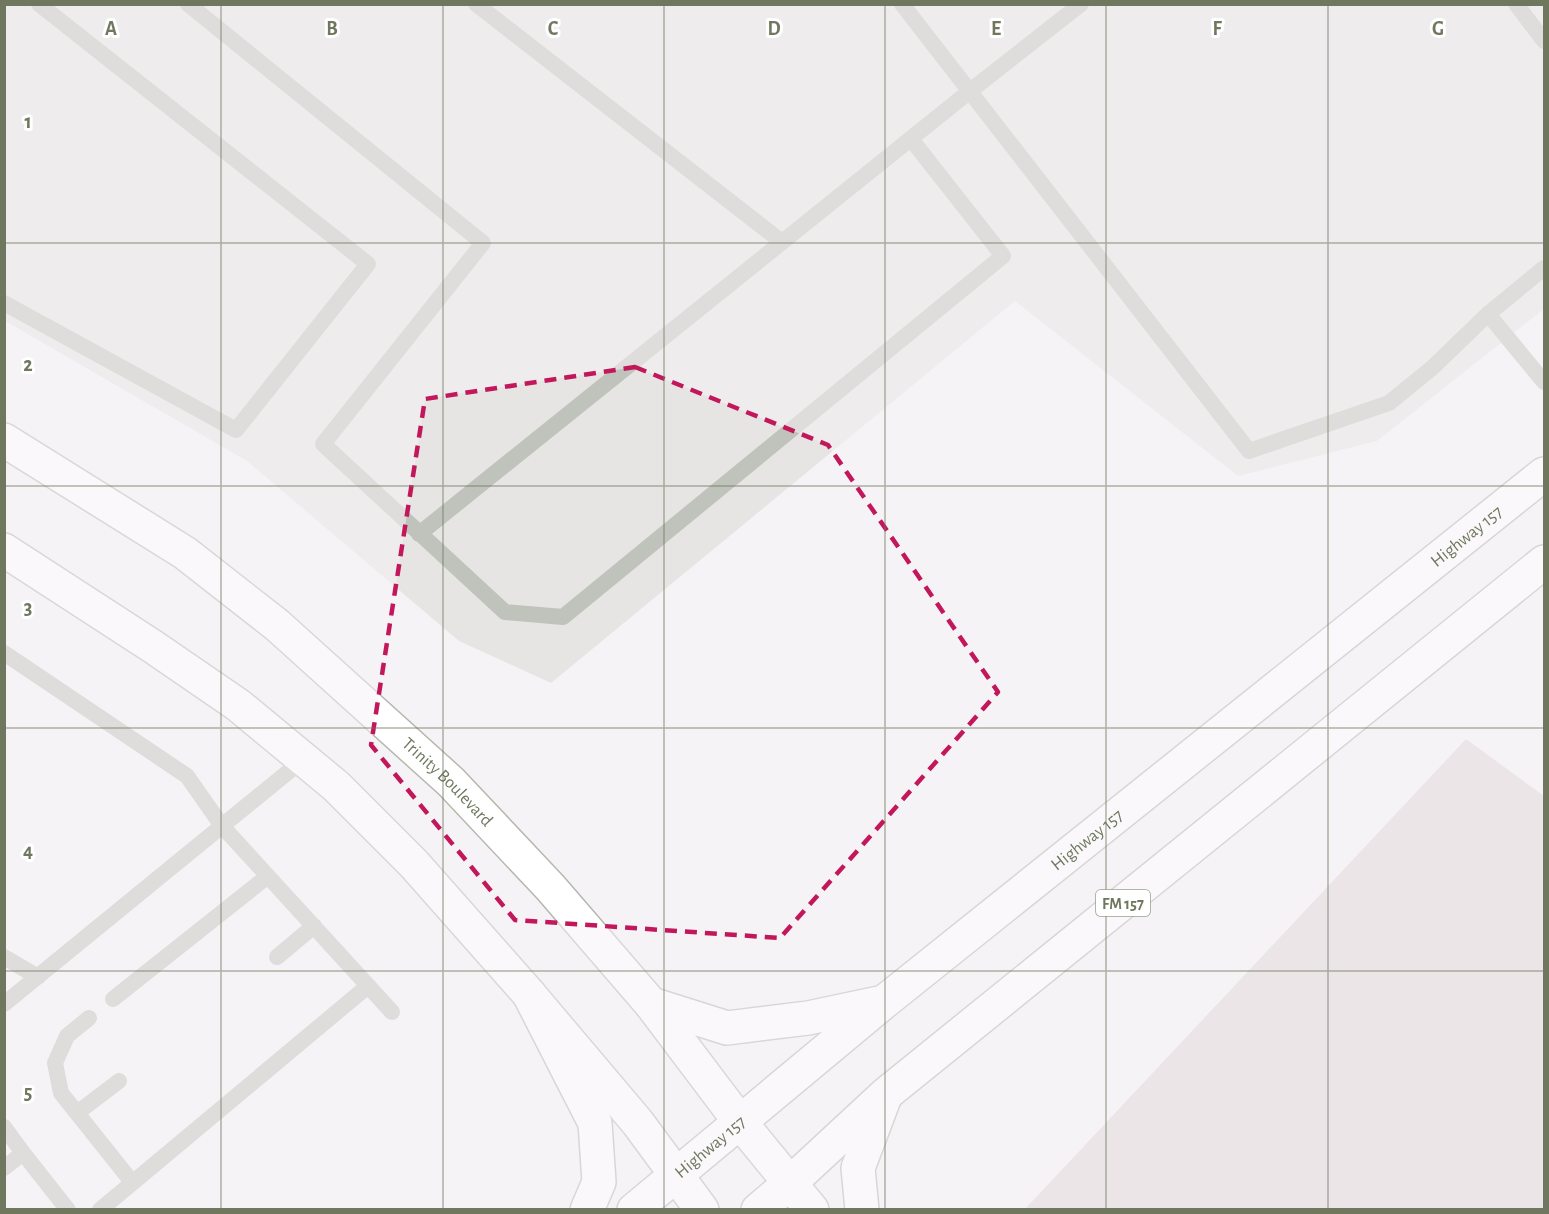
<svg xmlns="http://www.w3.org/2000/svg" width="1549" height="1214" viewBox="0 0 1549 1214" font-family="'Alegreya Sans',sans-serif">
<style>
.built{fill:#e6e5e4}
.green{fill:#ddd5d8}
.lines{fill:none;stroke-linecap:round;stroke-linejoin:round}
.secondary-casing{stroke:#b5b8ae;stroke-width:36}
.primary-casing{stroke:#b3b6ad;stroke-width:36}
.lane{stroke:#c0c3bb;stroke-width:16}
.secondary{stroke:#fff;stroke-width:33}
.primary{stroke:#fff;stroke-width:33}
.marked{fill:none;stroke:#c2185b;stroke-width:4.5;stroke-dasharray:12 8;stroke-linejoin:round}
.grid{fill:none;stroke:#6f785e;stroke-width:1.5;stroke-opacity:0.55}
.labels{text-anchor:middle;stroke-width:6;stroke-linejoin:round;paint-order:stroke}
.shield{fill:#fff;stroke:#9aa08e;stroke-width:1.5}
.shield-label{font-size:16px;font-weight:bold;fill:#6f785e}
.street-label{font-size:18px;fill:#6f785e;stroke:#fff}
.grid-label{font-size:20px;text-anchor:middle;font-weight:bold;fill:#6f785e;stroke:#fff;stroke-width:6;stroke-linejoin:round;paint-order:stroke}
</style>
<rect width="100%" height="100%" fill="#f6f3f6"/>
<!-- built -->
<path class="built" d="M5 5H1544V309L1377 441 1238 476 1015 301 551 683 459 641 247 461 5 321Z"/>
<!-- green -->
<path class="green" d="M1466 739 1544 796V1209H1025Z"/>
<g class="lines">
<defs>
<g id="secondary">
<path id="s1" d="M4 440 185 553 277 625 451 782 550 887 651 1004 740 1122 812 1210"/>
<path d="M4 550 152 646 238 705 336 786 414 864 529 994 638 1123 702 1210"/>
</g>
<g id="primary">
<path d="M529 994 595 1123 599 1182 587 1210"/>
<path d="M651 1004 727 1028 808 1018 879 1003"/>
<path id="s2" d="M634 1210 884 1002 1544 474"/>
<path d="M758 1210 790 1183 886 1094 1544 562"/>
<path d="M862 1210 858 1168 884 1099"/>
</g>
</defs>
<!-- secondary casing -->
<use href="#secondary" class="secondary-casing"/>
<!-- primary casing -->
<use href="#primary" class="primary-casing"/>
<!-- lane -->
<path class="lane" d="M188 4 483 243 323 444 505 612 563 617 1003 256 911 139
M476 4 782 242
M902 4 1249 451 1389 403 1432 368 1488 314
M1516 4 1544 41
M1544 268 1488 314 1544 382
M4 303 236 430 368 264 39 4
M419 534 970 91 1081 4
M4 653 187 776 222 826 392 1012
M4 957 38 977
M277 957 314 926
M113 999 268 876
M4 1004 304 759
M89 1018 67 1036 55 1063 61 1093 132 1182
M77 1113 119 1081
M4 1127 23 1153 4 1168
M23 1153 68 1210
M100 1210 368 986"/>
<!-- secondary -->
<use href="#secondary" class="secondary"/>
<!-- primary -->
<use href="#primary" class="primary"/>
</g>
<!-- marked area -->
<path d="M0 0H1549V1214H0ZM635 367 828 445 998 692 780 938 515 920 371 745 425 399Z" fill="#f6f3f6" fill-opacity=".55" fill-rule="evenodd"/>
<path class="marked" d="M635 367 828 445 998 692 780 938 515 920 371 745 425 399Z"/>
<!-- grid -->
<path class="grid" d="M221 4V1210M443 4V1210M664 4V1210M885 4V1210M1106 4V1210M1328 4V1210M4 243H1544M4 486H1544M4 728H1544M4 971H1544"/>
<g class="labels">
<!-- shield labels -->
<rect class="shield" x="1096" y="890" width="54" height="26" rx="4.5"/>
<g class="shield-label">
<text x="1123" y="909">FM 157</text>
</g>
<!-- street labels -->
<g class="street-label">
<text dy="6" stroke="none"><textPath href="#s2" startOffset="1071">Highway 157</textPath></text>
<text dy="6" stroke="none"><textPath href="#s1" startOffset="562">Trinity Boulevard</textPath></text>
<text dy="6" stroke="none"><textPath href="#s2" startOffset="585">Highway 157</textPath></text>
<text dy="6" stroke="none"><textPath href="#s2" startOffset="99">Highway 157</textPath></text>
</g>
</g>
<g class="grid-label">
<text x="111" y="35">A</text>
<text x="332" y="35">B</text>
<text x="553" y="35">C</text>
<text x="774" y="35">D</text>
<text x="996" y="35">E</text>
<text x="1217" y="35">F</text>
<text x="1438" y="35">G</text>
<text x="28" y="128">1</text>
<text x="28" y="371">2</text>
<text x="28" y="614">3</text>
<text x="28" y="857">4</text>
<text x="28" y="1099">5</text>
</g>
<!-- border -->
<rect width="1549" height="1214" fill="none" stroke="#6f785e" stroke-width="12"/>
</svg>
